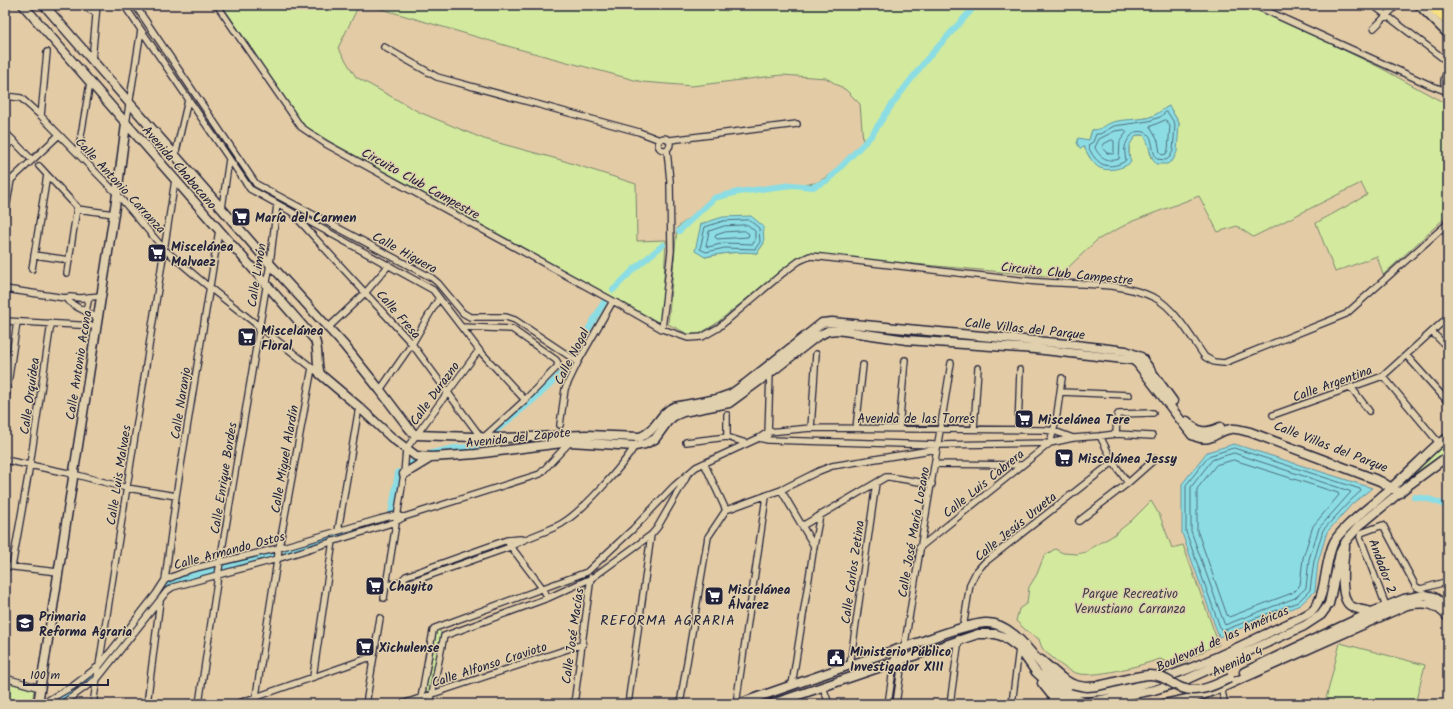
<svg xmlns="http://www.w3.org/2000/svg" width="1453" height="709" viewBox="0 0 1453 709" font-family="Kalam,sans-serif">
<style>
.green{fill:#d2e99e;stroke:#7a866c;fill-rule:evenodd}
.water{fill:#8cdde3;stroke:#6292a0}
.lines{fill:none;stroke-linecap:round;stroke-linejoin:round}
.shore{stroke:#4c6d7e;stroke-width:1}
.canal{stroke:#8cdde3;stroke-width:6}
.street-casing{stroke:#22223b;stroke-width:8}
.secondary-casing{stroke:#22223b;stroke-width:11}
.highway-casing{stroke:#22223b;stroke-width:13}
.street{stroke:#e1d0ad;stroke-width:5.5}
.secondary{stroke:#e1d0ad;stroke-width:8}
.highway{stroke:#f8e281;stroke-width:10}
.secondary-bridge-casing{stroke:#22223b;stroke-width:11;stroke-linecap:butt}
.secondary-bridge{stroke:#e1d0ad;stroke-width:8}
.labels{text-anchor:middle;stroke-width:3;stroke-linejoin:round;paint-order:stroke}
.street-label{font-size:13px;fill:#22223b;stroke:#e1d0ad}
.poi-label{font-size:13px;font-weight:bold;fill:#22223b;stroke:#e1d0ad;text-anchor:start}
.park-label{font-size:13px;fill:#3c404a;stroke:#e1d0ad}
.neighbourhood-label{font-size:14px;letter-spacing:1px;fill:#22223b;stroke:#e1d0ad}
</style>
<rect width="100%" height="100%" fill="#e3cba6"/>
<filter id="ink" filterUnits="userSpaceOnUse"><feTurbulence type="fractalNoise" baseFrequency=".025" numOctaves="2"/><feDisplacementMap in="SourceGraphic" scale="8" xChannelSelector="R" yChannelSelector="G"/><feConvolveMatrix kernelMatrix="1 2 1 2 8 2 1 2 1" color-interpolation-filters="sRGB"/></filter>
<g filter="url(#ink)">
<!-- green -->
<path class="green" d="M222 5H359L338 48 356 77 419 112 484 139 561 160 636 184 637 241 666 240 662 320 658 322 318 135 306 127 299 119Z
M368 5H1251L1379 67 1448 105V215L1383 275 1377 256 1335 272 1316 223 1367 195 1361 183 1253 237 1237 226 1218 232 1199 196 1133 221 1097 240 1058 277 814 255 774 277 714 325 699 334H688L668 324 677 228 713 198 750 189 816 183 835 172 863 141 860 104 846 90 826 78 782 75 692 86 642 82 511 47ZM1169 106 1179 123 1178 134 1151 158 1149 144 1145 135H1137L1129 144V154L1090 158 1084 147 1089 140 1092 130H1099L1131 120 1147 118 1159 114ZM764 243 757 253C739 251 723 253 705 257Z
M1448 444V450L1410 477 1443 446Z
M1151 501 1160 516 1172 548 1183 545 1219 645 1211 647 1177 666 1160 659C1142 665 1093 679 1076 673 1067 670 1059 664 1053 658 1044 651 1042 650 1039 639L1029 633 1016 621 1019 609 1027 603 1029 587 1037 574 1044 556 1055 549 1063 553 1077 554 1086 552 1094 546 1111 537 1131 521Z
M437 629 441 632 431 693 425 694Z
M1340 643 1425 665 1415 704H1347L1326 699Z
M5 682 34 690 32 704H5Z"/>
<!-- water -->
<path class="water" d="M1169 106 1179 123 1177 152 1173 160 1167 164H1156C1149 155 1150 145 1144 135H1137C1128 145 1127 149 1131 162 1125 168 1109 172 1100 168 1093 165 1088 154 1084 147L1080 148 1077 143 1078 138 1089 140 1092 130C1102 130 1104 125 1113 122 1123 119 1136 120 1147 118 1156 116 1161 110 1169 106Z
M751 216 763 226 764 243 757 253C739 251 723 253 705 257L695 251 701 224 723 217Z
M1234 444 1372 488 1352 504 1327 532 1318 562 1315 591 1300 605 1219 637 1182 533V484L1207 452Z"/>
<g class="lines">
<!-- shore -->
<path class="shore" d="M1166 112 1168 113 1175 124 1173 151 1170 157 1166 160 1157 159C1149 148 1157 128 1135 132 1125 141 1123 147 1126 160 1121 165 1109 168 1102 164 1095 160 1090 152 1088 145L1093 142 1096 134H1100L1114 126 1149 121 1160 117Z
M1166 120 1170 126 1168 150 1166 154 1162 155 1160 153 1158 141 1150 127Z
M1125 130 1127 132 1120 141 1119 159C1109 163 1098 157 1095 147L1099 139 1115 131Z
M1112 140 1114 141V153L1112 154 1107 153 1102 148 1104 144Z
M749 220 759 228 760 242 755 249 725 248 706 252 700 249 705 227 723 221Z
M748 225 755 231V240L753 244 725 243 708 247 706 246 709 231 724 226Z
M745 231 749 234 748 237 717 239 715 237 716 235 725 232Z
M1234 448 1360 489 1361 491 1350 501 1323 530 1314 561 1310 590 1298 602 1222 631 1221 630 1186 532V485L1209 456Z
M1234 453 1349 491 1351 492 1319 528 1309 559 1306 588 1295 598 1225 625 1224 623 1191 531V487L1212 460Z
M1234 460 1338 493 1339 495 1313 526 1303 558 1300 585 1292 593 1229 617 1227 615 1197 530V489L1216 465Z"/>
<!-- canal -->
<path class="canal" d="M679 231 714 198 738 192 792 185 813 187 828 180 871 136 893 103 926 60 976 5
M613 290 634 269 663 245
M578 347 604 302
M493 433 537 397 569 366
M427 454 454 448 474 447 487 440
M408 466 416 460
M1414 497C1427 498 1437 500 1448 507
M286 551 390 520 398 472
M120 646 165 588 180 579 272 554
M47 704 67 695 91 678
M892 704 897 667"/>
<defs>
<path id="street" d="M81 5 96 13
M124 5 250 189 433 290 479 350 525 400
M135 5 256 184 432 278 438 283 463 313 470 317H506L515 320 578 362
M217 5 301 127 326 144 613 301 662 329 688 338 702 337 718 328 783 273 799 261 810 256 821 257C895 265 968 275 1041 282 1078 285 1120 281 1155 298 1174 307 1193 340 1205 357L1214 362 1224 363 1346 314 1448 223
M1254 5 1430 85 1448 92
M1373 5 1448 62
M1374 28 1397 5
M384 47 437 77 639 132 660 140
M92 60 97 5
M1447 92C1442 84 1443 78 1448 71
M5 96 21 98 41 116 117 194 164 249 210 288 320 374
M41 116 47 52
M126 124 141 30
M5 132 32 160
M658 144a6 6 0 1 1 12 0a6 6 0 1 1-12 0Z
M670 140 797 124
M5 148 13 140
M78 153 90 83
M175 156 188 100
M39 166 77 207 67 273
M222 208 229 159
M77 209 114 214
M5 215 11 180 59 135
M295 216 412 344 480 436
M34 255 69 260
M32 269 47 175
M5 289 65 298 70 297 80 298 101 296
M65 298C73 307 87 311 97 318
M86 311 89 297
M5 321 96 326
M462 327 512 329 556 360 558 363 557 367 525 400 484 437
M328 328 366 292 389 265
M662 329 671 251 670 181 667 150
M1432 332 1448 348
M1406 355 1448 402
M1383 376 1439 443
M1351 387 1369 411
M380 390 412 344 439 298
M1061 392 1129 395
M5 404 17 322
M727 415V437
M1273 415 1383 376 1448 317
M560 425 565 389 578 362 613 301
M811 428 816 354
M856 428 863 365
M899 428 905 360
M974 429 978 368
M1018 429 1020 370
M1116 434 1117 417 1118 414 1153 413
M768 435 770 373
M1100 436 1113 462 1128 483
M1073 438 1054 431 1045 430 811 428 768 432 759 438 768 440 938 445 1050 443 1073 438 1100 436 1116 434 1152 436
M686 442 727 437 746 443
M5 460 73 474 127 488 176 496
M704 463 726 510
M935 464 1021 465
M781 490 814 546
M726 510 781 490 819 471 832 466 937 449
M1079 521 1128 483 1155 459
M802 526 886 477H889L932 484
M338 531 359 407
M509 544 543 589 548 598
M919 548 1050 443 1056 421 1062 378
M5 566 58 572
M12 567 30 465 51 323
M165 580 176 496 219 230
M400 582 408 583 510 547C526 537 545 533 561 524 583 511 621 468 635 446
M386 586 400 582 406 576 507 540 521 539
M384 598 404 474 406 449 479 350
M1386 606 1360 537 1361 533 1383 525 1416 587 1421 589 1445 582 1448 578
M963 628 970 584 976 572 984 563 1113 462
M850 665 876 483
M313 677 333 541
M5 678 40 688
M792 685 814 546 820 515
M823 687 829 704
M1221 688 1225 704
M256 696 279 548 312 368
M38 703 45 702 73 686 100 665 156 594 165 580 191 569 279 548 380 519 396 515 404 517
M62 704 98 678 167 591 173 587 277 559 395 522 404 517 540 474 570 442
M93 704 175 180
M147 704 160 601
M199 704 220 562 270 264 277 204
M236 704 374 656
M366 704 380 618
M402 704 583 644
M420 704 433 631 435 628 587 572 633 529 674 486 696 467 759 438
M430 704 444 636 548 598 592 578 651 535 657 528 686 478
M574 704 591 577
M628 704 651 535
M680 704 708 537 726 510
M736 704 766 497
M888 704 896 649
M896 704C912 590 933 477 951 363
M950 704 959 639
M1012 704 1019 648"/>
<path id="secondary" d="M23 5 315 340C319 351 316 363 320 374L359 407 391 437 416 456 432 457 476 454 570 442 635 446 645 444 655 439 668 421 674 416 683 412 729 403 770 373 816 337 828 331 837 330 907 340 1035 349 1133 360 1137 363 1192 435C1212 445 1214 431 1231 429 1237 428 1244 431 1250 432L1380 481 1400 493
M44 5 270 264 344 345 380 390 408 427 413 433 417 435 500 438 586 435 640 437C656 432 659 413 674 407L717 399 731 394 745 384 822 323 832 322 1067 344 1126 351 1141 357 1173 401
M1419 5 1448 34
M1187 421C1198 433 1205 434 1220 427
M404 474 432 457
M1345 546C1344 559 1338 599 1351 606 1357 610 1366 610 1372 612
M1041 660 1062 678 1072 684
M1244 672 1372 612 1404 599 1425 595 1434 597 1448 607
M1042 683 1054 698 1064 704
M38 704 117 194 126 124
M738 704C799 683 859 661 920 642 937 636 968 624 985 623 1012 621 1033 656 1049 674 1054 680 1058 685 1065 689 1076 694 1090 692 1102 691 1163 685 1220 656 1274 630 1284 625 1305 617 1312 611 1327 597 1324 561 1334 542 1342 527 1369 508 1383 495 1402 479 1420 460 1439 443L1448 438
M772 704 978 634H996L1004 637 1019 648 1036 672 1059 693 1086 703 1154 690 1183 681 1304 626 1321 615 1329 604 1340 553 1346 541 1359 526 1410 484 1448 456
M1164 704 1197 697 1221 688 1407 605C1426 602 1434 602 1448 617"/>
<path id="highway" d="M1431 5 1448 21
M1444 5 1448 9"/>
</defs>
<!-- street casing -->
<use href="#street" class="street-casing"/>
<!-- secondary casing -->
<use href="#secondary" class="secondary-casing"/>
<!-- highway casing -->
<use href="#highway" class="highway-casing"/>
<!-- street -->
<use href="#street" class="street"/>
<!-- secondary -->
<use href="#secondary" class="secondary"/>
<!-- highway -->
<use href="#highway" class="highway"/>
<defs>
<path id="secondary-bridge" d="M1072 684C1076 685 1082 687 1087 687 1108 686 1127 677 1148 675 1162 674 1170 683 1182 688 1199 694 1215 685 1230 678"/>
</defs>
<!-- secondary-bridge casing -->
<use href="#secondary-bridge" class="secondary-bridge-casing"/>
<!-- secondary-bridge -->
<use href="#secondary-bridge" class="secondary-bridge"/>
</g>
</g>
<!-- icons -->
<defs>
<symbol id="supermarket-square" viewBox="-11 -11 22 22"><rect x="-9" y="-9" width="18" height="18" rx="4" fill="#22223b" stroke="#e1d0ad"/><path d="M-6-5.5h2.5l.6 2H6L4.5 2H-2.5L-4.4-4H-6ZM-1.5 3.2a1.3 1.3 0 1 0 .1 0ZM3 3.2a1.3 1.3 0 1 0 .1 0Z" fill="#fff"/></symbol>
<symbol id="school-square" viewBox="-11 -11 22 22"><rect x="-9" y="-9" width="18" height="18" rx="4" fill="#22223b" stroke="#e1d0ad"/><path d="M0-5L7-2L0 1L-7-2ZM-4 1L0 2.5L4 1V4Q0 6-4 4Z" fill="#fff"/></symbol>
<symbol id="civic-square" viewBox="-11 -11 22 22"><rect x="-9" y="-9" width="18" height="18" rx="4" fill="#22223b" stroke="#e1d0ad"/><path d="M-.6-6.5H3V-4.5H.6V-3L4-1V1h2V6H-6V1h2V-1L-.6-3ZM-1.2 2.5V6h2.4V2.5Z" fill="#fff"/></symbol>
</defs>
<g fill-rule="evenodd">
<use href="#supermarket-square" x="230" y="206" width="22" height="22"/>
<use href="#supermarket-square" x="146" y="242" width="22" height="22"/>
<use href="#supermarket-square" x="236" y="326" width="22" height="22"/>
<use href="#supermarket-square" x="1013" y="408" width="22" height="22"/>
<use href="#supermarket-square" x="1053" y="447" width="22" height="22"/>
<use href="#supermarket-square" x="364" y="575" width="22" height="22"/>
<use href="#supermarket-square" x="703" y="585" width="22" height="22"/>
<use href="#school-square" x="14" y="612" width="22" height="22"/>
<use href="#supermarket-square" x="354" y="636" width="22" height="22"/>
<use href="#civic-square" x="825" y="647" width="22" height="22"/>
</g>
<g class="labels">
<!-- street labels -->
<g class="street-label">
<text transform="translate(180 167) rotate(49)" y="5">Avenida Chabacano</text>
<text transform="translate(421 183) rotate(29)" y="5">Circuito Club Campestre</text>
<text transform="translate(121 185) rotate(47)" y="5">Calle Antonio Carranza</text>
<text transform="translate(405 252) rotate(29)" y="5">Calle Higuera</text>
<text transform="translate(1067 273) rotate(6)" y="5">Circuito Club Campestre</text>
<text transform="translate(256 275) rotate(-81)" y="5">Calle Limón</text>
<text transform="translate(399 314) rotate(49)" y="5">Calle Fresa</text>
<text transform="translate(1025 328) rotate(6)" y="5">Calle Villas del Parque</text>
<text transform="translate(571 356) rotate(-63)" y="5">Calle Nogal</text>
<text transform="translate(78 365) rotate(-81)" y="5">Calle Antonio Acona</text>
<text transform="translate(1332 383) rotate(-20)" y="5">Calle Argentina</text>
<text transform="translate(434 393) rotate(-54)" y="5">Calle Durazno</text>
<text transform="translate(29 396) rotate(-82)" y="5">Calle Orquídea</text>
<text transform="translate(180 403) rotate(-81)" y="5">Calle Naranjo</text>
<text x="916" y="423">Avenida de las Torres</text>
<text transform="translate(518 437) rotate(-6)" y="5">Avenida del Zapote</text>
<text transform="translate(1331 446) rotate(21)" y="5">Calle Villas del Parque</text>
<text transform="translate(284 459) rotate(-80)" y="5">Calle Miguel Alardín</text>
<text transform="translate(118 475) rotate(-81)" y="5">Calle Luis Malvaes</text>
<text transform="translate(223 478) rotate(-81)" y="5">Calle Enrique Bordes</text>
<text transform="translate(983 483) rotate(-39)" y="5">Calle Luis Cabrera</text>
<text transform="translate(1015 526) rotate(-39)" y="5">Calle Jesús Urueta</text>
<text transform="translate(913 532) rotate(-80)" y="5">Calle José María Lozano</text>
<text transform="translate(229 550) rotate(-15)" y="5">Calle Armando Ostos</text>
<text transform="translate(1383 566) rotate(70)" y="5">Andador 2</text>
<text transform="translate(852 572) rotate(-82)" y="5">Calle Carlos Zetina</text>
<text transform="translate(572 636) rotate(-82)" y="5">Calle José Macías</text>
<text transform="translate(1222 638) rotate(-24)" y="5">Boulevard de las Américas</text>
<text transform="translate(1237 661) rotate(-25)" y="5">Avenida 4</text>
<text transform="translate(489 664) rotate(-18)" y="5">Calle Alfonso Cravioto</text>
</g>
<!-- poi labels -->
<g class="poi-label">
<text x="255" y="222">María del Carmen</text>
<text x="171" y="251">Miscelánea<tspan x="171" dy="15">Malvaez</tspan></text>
<text x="261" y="335">Miscelánea<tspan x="261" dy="15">Floral</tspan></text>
<text x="1038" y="424">Miscelánea Tere</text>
<text x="1078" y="463">Miscelánea Jessy</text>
<text x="389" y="591">Chayito</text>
<text x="728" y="594">Miscelánea<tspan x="728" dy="15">Álvarez</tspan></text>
<text x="39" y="621">Primaria<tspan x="39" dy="15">Reforma Agraria</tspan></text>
<text x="379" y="652">Xichulense</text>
<text x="850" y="656">Ministerio Público<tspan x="850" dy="15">Investigador XIII</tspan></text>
</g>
<!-- park labels -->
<g class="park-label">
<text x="1130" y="598">Parque Recreativo<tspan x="1130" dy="15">Venustiano Carranza</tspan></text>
</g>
<!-- neighbourhood labels -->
<g class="neighbourhood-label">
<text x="668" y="625">REFORMA AGRARIA</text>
</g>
</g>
<!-- margin -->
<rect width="1453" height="709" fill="none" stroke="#e1d0ad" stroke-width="20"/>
<rect x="10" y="10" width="1433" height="689" fill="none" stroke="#22223b" stroke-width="1.5" filter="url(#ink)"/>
<!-- scale -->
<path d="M24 679v6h84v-6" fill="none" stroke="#22223b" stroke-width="2"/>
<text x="30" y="679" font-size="12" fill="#22223b" stroke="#e1d0ad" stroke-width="3" paint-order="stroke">100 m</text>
</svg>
